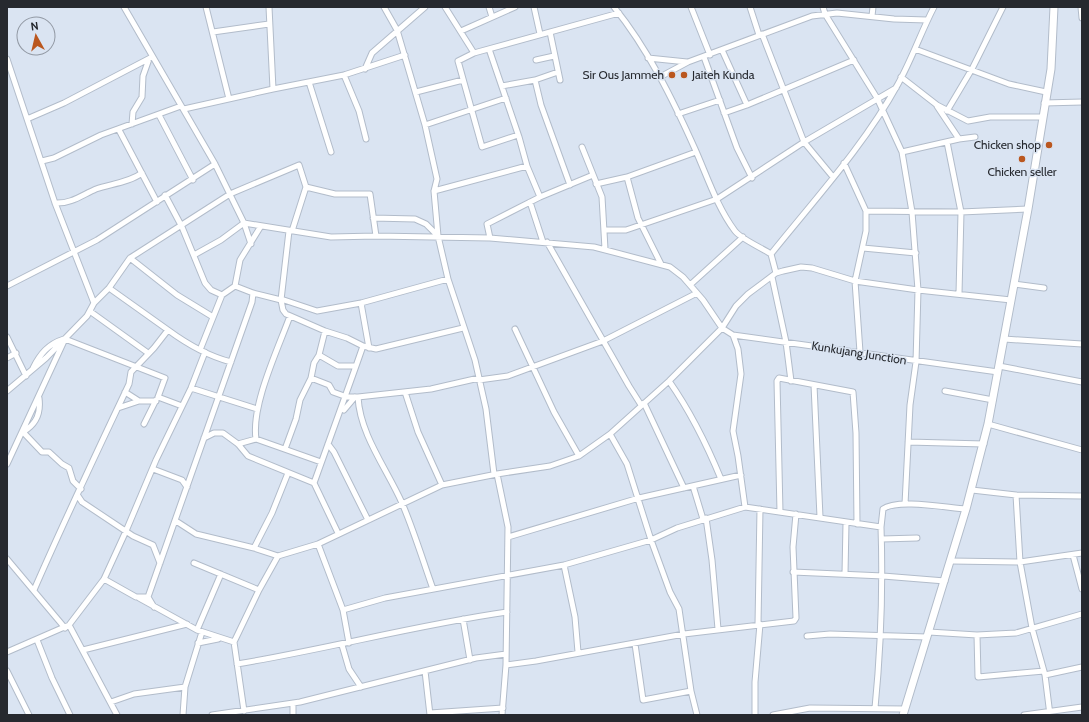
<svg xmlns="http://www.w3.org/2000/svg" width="1089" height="722" viewBox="0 0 1089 722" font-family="Cabin,sans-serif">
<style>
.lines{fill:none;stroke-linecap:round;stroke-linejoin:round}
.street-casing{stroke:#b2bcca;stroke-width:7}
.secondary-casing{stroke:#b2bcca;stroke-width:9}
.street{stroke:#fff;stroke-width:5}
.secondary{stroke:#fff;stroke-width:7}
.poi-dot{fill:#ba571f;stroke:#dae4f2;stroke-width:1.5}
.labels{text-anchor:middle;stroke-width:3;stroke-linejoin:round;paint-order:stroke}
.poi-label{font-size:12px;fill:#26292f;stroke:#dae4f2;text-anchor:end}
.street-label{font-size:12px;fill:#26292f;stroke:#dae4f2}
</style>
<rect width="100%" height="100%" fill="#dae4f2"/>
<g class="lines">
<defs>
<path id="street" d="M124 7 215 164 244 223 251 244
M206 7 229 99
M269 7 273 89
M384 7 397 30 425 125 437 179 434 191 438 236 448 279 475 360 486 409 494 474
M445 7 474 53
M489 7 492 17
M534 7 540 34
M614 7C648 49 673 100 695 149 707 176 717 207 735 231 741 239 762 248 771 254L776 273
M691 7 710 55
M750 7 759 35
M823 7 825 14 877 98 902 152 912 212 918 290 916 362 910 405 905 504
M1081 7 1082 18
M872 16 873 7
M461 31 515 7
M213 32 269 24
M550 32 560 80
M762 34 804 142 833 177
M489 49 519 137 527 166 540 197
M915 49 1009 84 1046 92
M722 50 747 105
M704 57 737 148 752 178
M648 58 687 62
M7 59 55 203 94 303
M536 60 554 56
M365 69 372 53 425 7
M344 75 359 111 366 139
M660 77 688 62 812 16 837 13 894 19 927 20
M901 77 937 105 968 121 990 117H1042
M535 80 558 72
M309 82 331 152
M502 86 535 80 541 105 570 185
M416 92 463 80
M1044 103 1082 102
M937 106 959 139
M184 109 273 89 344 75 405 55
M947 111 972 69 1003 7
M724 113 747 105 854 60
M678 114 720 100
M159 115 193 180
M27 119 64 103 152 57
M132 124 133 112 142 97 143 76 149 59
M425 125 506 98
M119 130 157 202
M518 135 482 147 458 61 474 53 619 13
M947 142 961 212 959 294
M582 147 602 197 605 249
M902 152 959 139 975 137
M42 161 54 158 101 135 181 106
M844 163 866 211V231L855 281 860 352
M627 177 638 218 661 264
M596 184 627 177 696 152
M434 191 527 166
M165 195 182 227 205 283 211 290 222 295
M530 202 543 242
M55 203C71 204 82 195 96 189 111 184 130 182 142 173
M866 211 961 212 1028 209
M373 218 415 219 426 224 438 236
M605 230H626L717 199 804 142 896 88
M289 231 281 300 283 310 286 314 325 331 347 338 363 346 376 349 463 328
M292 231 306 187
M490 238 487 224 540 197 593 175
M547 242 629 386 641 405
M863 248 916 253
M771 254C815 199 864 146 898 84 912 59 921 32 934 7
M194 255 221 240 244 223 331 237 376 236
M130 258 177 295 213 317
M772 277 786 342 791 381
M1014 284 1044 288
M690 285 743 237
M7 286 97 240 215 164
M235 286 253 293 281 300
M109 288 168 330
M281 299 317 311 361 303 448 279
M361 303 369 348
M91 312 148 353
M290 316C278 349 251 405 256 439L321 462
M515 329 554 412 579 456
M733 335 738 349 741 374 733 431 738 456 745 507
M7 337 26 376
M1004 339 1082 344
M200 350 222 295 235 286 240 260 261 226
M319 355 338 366H356L363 346
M7 358 16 353
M999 366 1082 382
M33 368C40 354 48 344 64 339
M311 378 329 385 333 392 347 397H358L431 389 479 378
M479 380 508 376 603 341 697 293
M669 381C690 411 707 445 721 479
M814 385 820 517
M191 388 257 409
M7 391 46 358 87 316 94 303 109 288 130 258 230 194 299 165 306 187 335 194H370L376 236 490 238 594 247 670 267 683 277 703 300 722 328 733 335 998 372
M945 391 993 400
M125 392 139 401H156
M405 392 418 432 442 485
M358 397C360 435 387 469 402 503 414 531 423 561 433 589
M39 398C41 413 37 424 23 432L42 452H49L62 464 69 468 73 481 81 489
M644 403 684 488
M118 408 139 401
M344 410 355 397
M144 424 156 400
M988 424 1082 450
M610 434 627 464 651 540 670 592 679 609 691 691 697 715
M204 438 214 433H223L238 444 248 456 314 483
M908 442 984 444
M238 444 256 439
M328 444 334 452 368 520
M285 449 296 419 300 400 311 378 314 363 319 355 325 331
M7 464 65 339 165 378 158 397 182 406
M153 469 182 480 187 487
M497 474 508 527 506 665 502 715
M693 486 703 519
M972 490 1016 495 1082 496
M1016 495 1020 562 1032 628 1045 675 1050 715
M78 496 82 502 133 536 153 545 160 563
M780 512 777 381 779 378 853 392 856 433 857 524
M706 518 712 560 718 629
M176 521 196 534 254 548 278 556
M338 533 314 483 356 366
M508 537 639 498 741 475
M882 539 917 538
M318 544 343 610 349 643
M254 548 272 513 288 473
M1073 555 1082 589
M7 559 65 628
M951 561 1020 562 1082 553
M194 563 259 590
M564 565 575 617 578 652
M793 572 883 576 945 581
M845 574 846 523
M34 590C64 521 97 452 129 384L131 372 154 348 168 330C187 344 208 356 231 362
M148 597H136L104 579 126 531 156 460 191 388 205 352
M139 598 197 630 234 642
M154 607 148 597 252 302 253 293
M343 610 385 598 564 565 651 540 677 528 745 507 881 527 883 509C897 498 948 508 966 509
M463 619 470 660
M758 624 760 509
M69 625 117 715
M197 630 221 574
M929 632 977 635 1016 633 1082 614
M977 635 978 677 1044 671
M807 636 830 634 927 637
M37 640 52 678 70 715
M198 643 218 639
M635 644 643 700 691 691
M342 645 349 669 361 687
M83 650 187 624
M7 652 69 625 104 579
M237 664C328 649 416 625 507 612
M506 665 536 661 684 634 794 621 796 618 793 547 796 514
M7 671 29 715
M425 671 430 715
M1045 675 1082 667
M111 702 134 694 185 687
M293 703V715
M875 708C881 647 883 588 881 527
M244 711 234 642 259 590 278 556 318 544 442 485 497 474 550 466 579 456 610 434 669 381 722 328 736 306 748 294 776 273 783 271 801 267 812 268 855 281 918 290 1011 300
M430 713 503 708
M183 715 185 687 202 632
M212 715 300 702 476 658 506 654
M755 715V682L760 624
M773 715 810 708 905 709
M1024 715 1082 707"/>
<path id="secondary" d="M903 715 966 509 988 424 1028 209 1051 69 1054 7"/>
</defs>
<!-- street casing -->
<use href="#street" class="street-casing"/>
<!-- secondary casing -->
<use href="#secondary" class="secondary-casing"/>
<!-- street -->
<use href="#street" class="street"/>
<!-- secondary -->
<use href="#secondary" class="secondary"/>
</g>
<!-- markers -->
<g class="poi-dot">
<circle cx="672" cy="75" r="4"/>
<circle cx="684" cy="75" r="4"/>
<circle cx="1049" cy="145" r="4"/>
<circle cx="1022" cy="159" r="4"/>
</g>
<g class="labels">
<!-- poi labels -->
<g class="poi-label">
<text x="664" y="79">Sir Ous Jammeh</text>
<text x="692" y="79" text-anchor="start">Jaiteh Kunda</text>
<text x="1041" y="149">Chicken shop</text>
<text x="1022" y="176" text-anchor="middle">Chicken seller</text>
</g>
<!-- street labels -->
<g class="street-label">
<text transform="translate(859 353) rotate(9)" y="4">Kunkujang Junction</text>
</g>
</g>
<!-- border -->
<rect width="1089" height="722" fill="none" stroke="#26292f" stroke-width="16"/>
<!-- north arrow -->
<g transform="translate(36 36) rotate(352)"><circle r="19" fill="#dae4f2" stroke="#9299a4"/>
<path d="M0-3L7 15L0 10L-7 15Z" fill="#ba571f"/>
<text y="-6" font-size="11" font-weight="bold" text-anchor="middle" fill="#26292f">N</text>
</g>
</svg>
